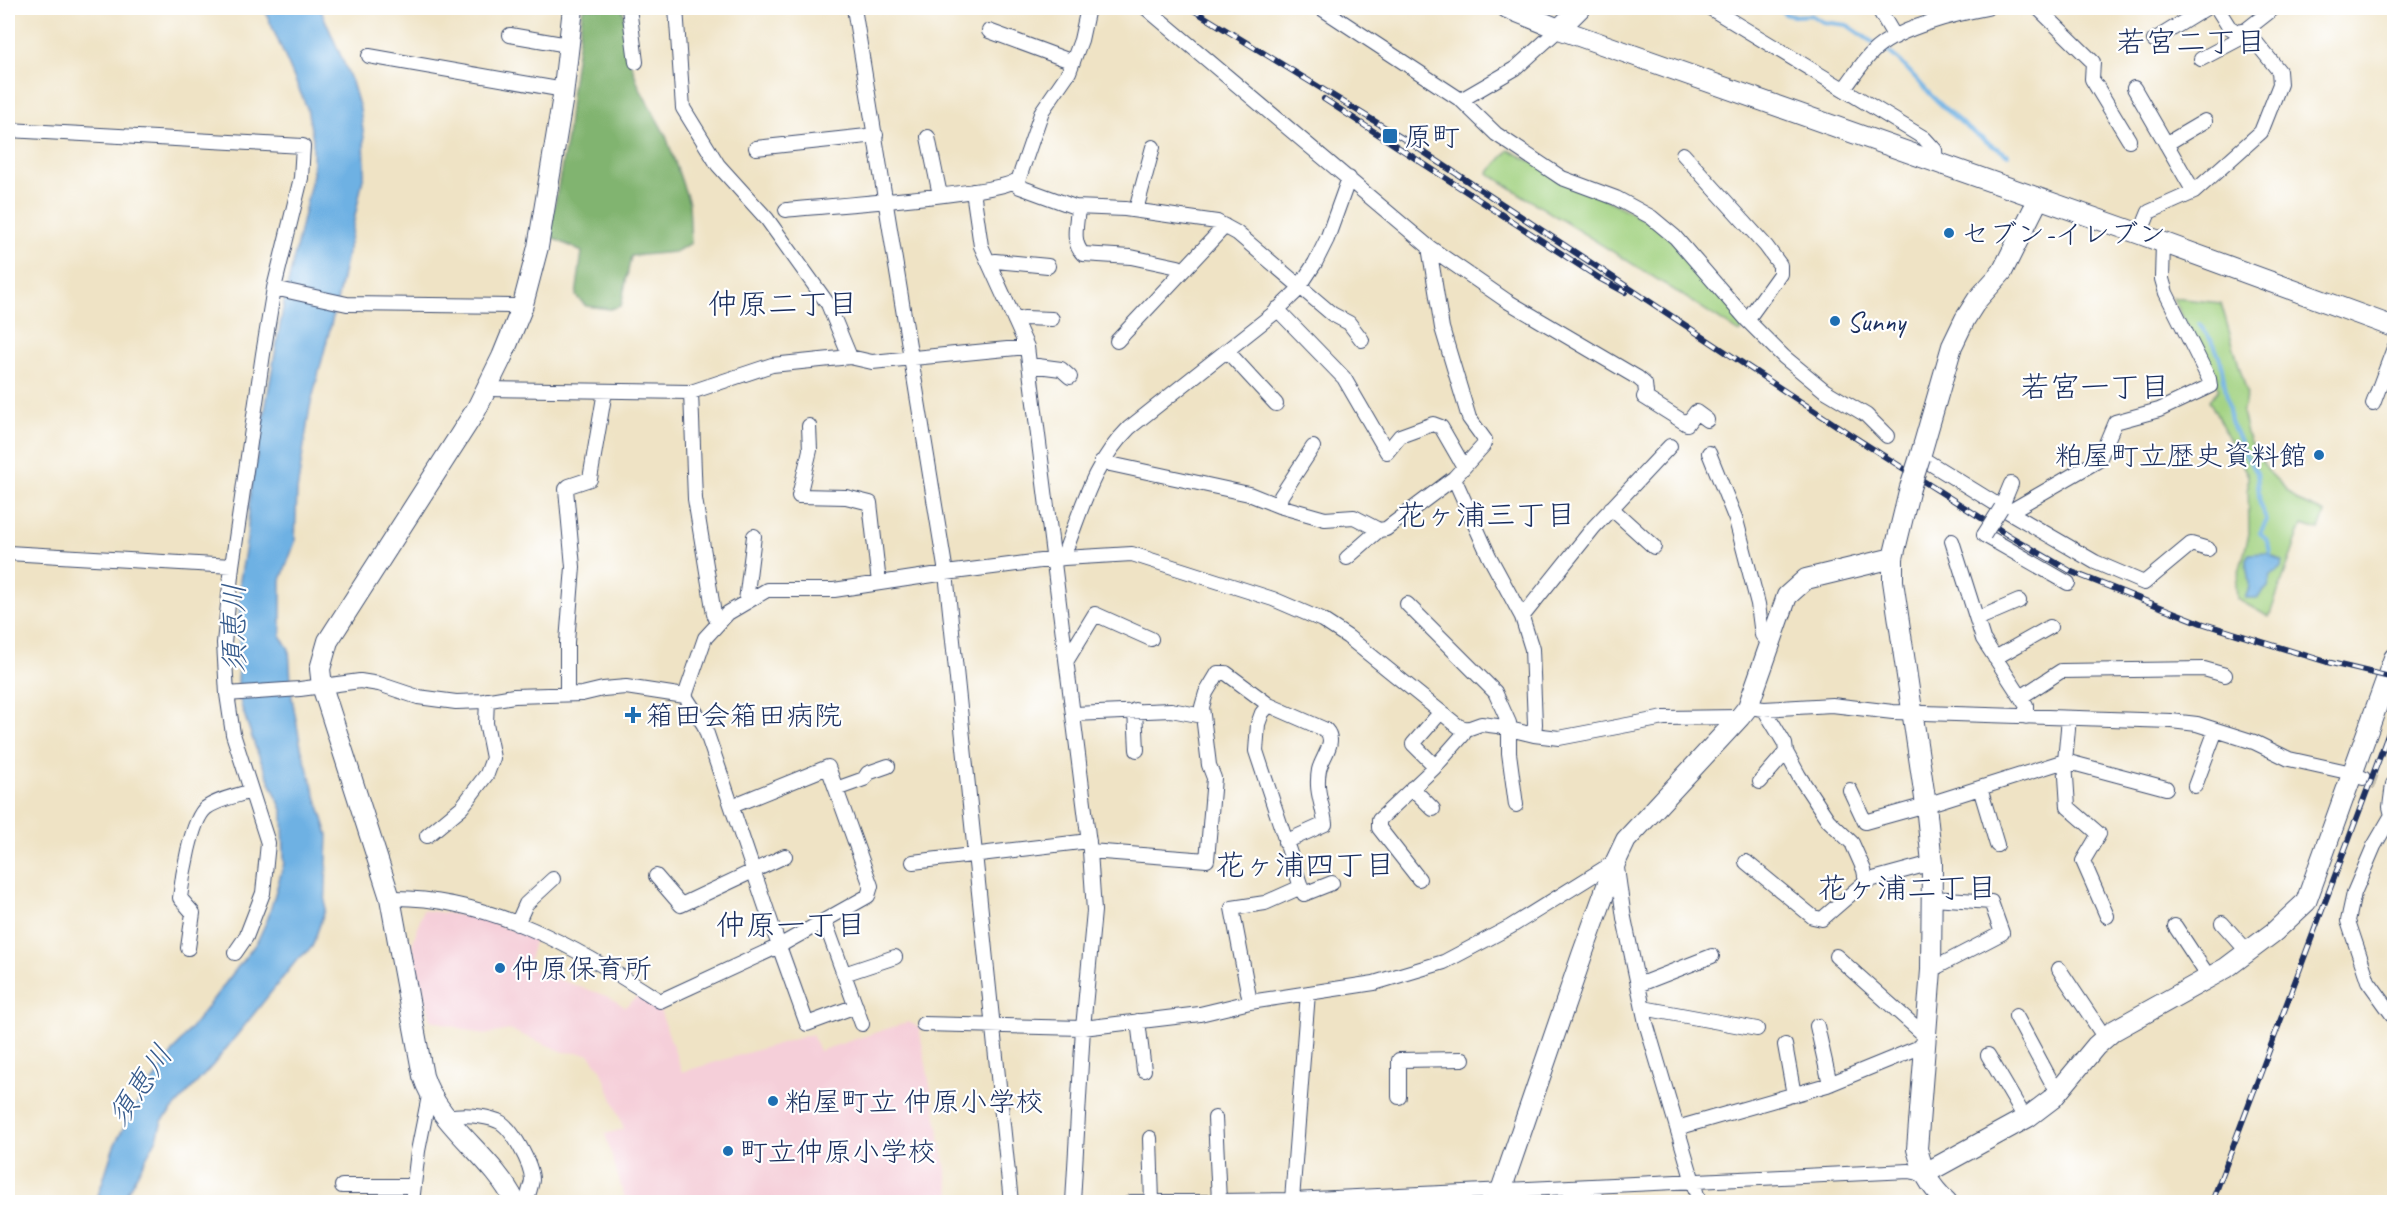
<svg xmlns="http://www.w3.org/2000/svg" width="2402" height="1210" viewBox="0 0 2402 1210" font-family="Caveat,'Klee One',sans-serif">
<style>
.built{fill:#f5cfd9}
.green{fill:#a2d281;stroke:#5e8070;stroke-width:1.5}
.forest{fill:#81b46f;stroke:#4e7266;stroke-width:1.5}
.water{fill:#6eb1e3;stroke:#4470a0;stroke-width:1.5}
.lines{fill:none;stroke-linecap:round;stroke-linejoin:round}
.stream{stroke:#6eb1e3;stroke-width:4}
.street-tunnel{stroke:#c5bfb0;stroke-width:14;stroke-dasharray:14 7;stroke-linecap:butt}
.street-casing{stroke:#3b4a6d;stroke-width:16}
.secondary-casing{stroke:#3b4a6d;stroke-width:22}
.street{stroke:#fff;stroke-width:14}
.secondary{stroke:#fff;stroke-width:20}
.rail-casing{stroke:#1b2f5e;stroke-width:6}
.rail{stroke:#fff;stroke-width:4;stroke-dasharray:11;stroke-linecap:butt}
.street-bridge-casing{stroke:#3b4a6d;stroke-width:16;stroke-linecap:butt}
.secondary-bridge-casing{stroke:#3b4a6d;stroke-width:22;stroke-linecap:butt}
.street-bridge{stroke:#fff;stroke-width:14}
.secondary-bridge{stroke:#fff;stroke-width:20}
.poi-dot{fill:#1f6fb2;stroke:#fff;stroke-width:2}
.labels{text-anchor:middle;stroke-width:4.5;stroke-linejoin:round;paint-order:stroke}
.poi-label{font-size:28px;fill:#1b2f5e;stroke:#fff;text-anchor:start}
.neighbourhood-label{font-size:30px;fill:#1b2f5e;stroke:#fff}
.water-label{font-size:30px;font-style:italic;fill:#385c8d;stroke:#fff}
</style>
<rect width="100%" height="100%" fill="#fff"/>
<filter id="ink" filterUnits="userSpaceOnUse"><feTurbulence type="fractalNoise" baseFrequency=".0167" numOctaves="2"/><feDisplacementMap in="SourceGraphic" scale="12" xChannelSelector="R" yChannelSelector="G"/><feConvolveMatrix kernelMatrix="1 2 1 2 8 2 1 2 1" color-interpolation-filters="sRGB"/></filter>
<filter id="wash" filterUnits="userSpaceOnUse"><feTurbulence type="fractalNoise" baseFrequency=".008" numOctaves="4" result="noise"/><feDisplacementMap in="SourceGraphic" scale="24" xChannelSelector="R" yChannelSelector="G"/><feGaussianBlur stdDeviation="1.35" result="paint"/><feColorMatrix in="noise" values="0 0 0 0 0 0 0 0 0 0 0 0 0 0 0 0 0 1.4 0 .05"/><feComposite in="paint" operator="in"/></filter>
<g filter="url(#wash)">
<rect width="100%" height="100%" fill="#efe3c5"/>
<!-- built -->
<path class="built" d="M423 910 476 917 535 938 527 968 609 997 625 1007 640 994 659 1007 682 1072 812 1034 819 1051 908 1022 919 1027 952 1202H626L605 1134 624 1129 601 1069 589 1054 564 1052 510 1030 484 1035 431 1020 412 945Z"/>
<!-- green -->
<path class="green" d="M1509 150 1654 224 1674 242 1746 325 1740 333C1658 277 1571 228 1488 173Z
M2173 298 2221 303 2247 393 2242 413 2249 441 2269 472 2298 501 2325 513 2319 530 2302 525 2269 617 2237 599 2236 584 2249 534 2248 476 2209 400 2219 389Z"/>
<!-- forest -->
<path class="forest" d="M583 8H622L624 15 626 48 639 87 666 136 689 203 691 243 675 252 631 256 621 306 610 309 586 306 576 296 582 252 549 236 567 138 572 88Z"/>
<!-- water -->
<path class="water" d="M264 8H320L352 82 360 109 364 138 365 169 338 297 310 407 297 491 295 542 281 580V637L289 649 292 698 301 747 328 835 325 910 312 947 296 961 213 1065 162 1121 157 1138 127 1193 128 1202H96L114 1146 134 1108 181 1041 257 942 268 918 284 863 283 812 256 749 241 705 238 686 240 580 247 539 250 495 285 297 313 174V139L307 108Z
M2267 553 2283 562 2282 567 2271 575 2268 587 2257 598H2245C2254 582 2245 574 2246 559L2249 554Z"/>
<g class="lines">
<!-- stream -->
<path class="stream" d="M1779 8 1785 14 1793 16 1811 15 1823 22 1847 25 1875 44
M1882 47C1903 61 1918 82 1935 99 1957 121 1981 140 2008 155
M2199 324 2214 344 2221 362 2231 421 2244 452 2257 473 2260 506 2267 520 2260 533 2268 542 2270 553"/>
</g>
</g>
<g filter="url(#ink)">
<g class="lines">
<!-- street-tunnel -->
<path class="street-tunnel" d="M2363 778 2380 784"/>
<defs>
<path id="street" d="M629 8 636 62
M676 8 683 108 718 165 767 219 828 304 850 357
M854 8 946 573 1011 1202
M1146 8 1429 247 1507 301 1638 378 1645 384 1646 393 1644 397 1687 424 1696 412 1707 420
M1321 8 1461 100 1516 68 1559 29
M1710 8 1924 138 1935 150 1936 163
M1878 8 1895 37
M2038 8 2093 62 2092 79 2129 140
M2217 8 2229 27 2237 32 2246 30
M989 31 1073 62
M510 35 568 45
M2154 40 2206 8
M369 56 564 90
M2201 59 2239 39 2246 30 2274 8
M2134 88 2194 192
M1844 89C1854 76 1864 59 1877 48 1902 27 1956 14 1987 8
M1461 100 1496 134 1562 178 1616 198 1651 217 1675 237 1747 320 1784 357 1824 390 1866 415 1887 436
M8 130 303 146 301 178 274 288 263 354 232 566 224 643 227 694 233 734 268 843 263 893 246 937 235 953
M928 137 940 195
M2166 144 2205 121
M756 148 876 135
M1683 154 1766 246 1780 265V274L1747 320
M1015 183 1020 187 1075 207 1125 209 1217 222 1237 233 1332 314 1349 323 1362 340
M973 191 981 246 1027 347 1090 851 1094 911 1083 1028 1073 1202
M1078 208C1077 224 1071 242 1083 254L1131 257 1178 267 1183 271
M786 210C819 206 1006 195 1019 178L1042 111 1069 72 1081 40 1088 8
M1136 210 1153 147
M2140 234 2149 212 2194 192 2261 132 2280 84 2279 71 2246 30
M989 263 995 261 1048 266
M274 288 347 304 514 306 522 308
M1277 309 1344 378 1387 452 1400 436 1433 424 1441 427 1464 467
M1015 321 1024 318 1052 319
M1117 341 1225 226
M1227 351 1276 404
M1030 365 1061 369 1070 377
M487 389 691 392 772 365 850 357 872 362 1027 347
M691 392 695 499 714 614 718 623
M2373 404 2394 348
M809 426 810 450 799 496 846 497 870 503 879 583
M1709 453 1736 520 1758 604 1762 635 1771 645
M1920 457 2009 512 2099 460 2115 422 2159 410 2210 386 2209 379 2166 293 2162 279 2163 243
M1101 462 1249 494 1279 506 1325 519 1354 517 1379 530 1386 529 1454 478 1483 446 1485 440 1469 418 1442 328 1429 247
M1454 478 1489 556 1522 617 1532 649 1535 724 1534 735
M1279 506 1281 496 1313 447
M1611 508 1654 547
M2001 508 2011 484
M2009 512 2095 562 2144 583 2191 544 2208 549
M1984 535 2068 583
M1952 541 1983 639 2026 705V717
M8 553 232 566
M1064 558 1066 549C1084 503 1093 464 1129 428L1273 314 1296 292 1315 263 1327 239 1349 178
M1347 558 1379 530
M746 601 754 536
M1407 604 1495 692 1509 723V753L1516 805
M1522 617 1594 527 1670 446
M1977 619 2019 601
M1995 658 2050 627
M1067 660 1095 614 1151 639
M227 694 300 689 360 681 379 684 418 697 456 702 484 701 514 696 582 694 603 689 626 687 685 696 704 725 779 946 660 1001C580 949 488 896 390 898
M567 694V642L573 567 566 489 569 486 590 479 605 391
M685 696 705 638 728 613 767 590H834L946 573 1064 558 1132 554 1273 599 1322 620 1348 637 1458 726 1467 729 1481 724 1497 726 1534 735 1559 738 1664 718 1740 717
M2021 697 2061 671 2204 669 2225 675
M1269 705 1262 713 1258 724 1256 751 1301 887 1304 894 1332 883
M1748 707 1764 709 1832 705 1893 712 2171 721 2197 724 2254 742 2289 759 2343 771 2363 778
M1764 709 1785 744 1786 752 1799 776 1828 820 1852 843 1864 870 1866 881
M1135 710 1137 750
M1074 714 1171 710 1203 716
M2069 718 2065 761 2068 807 2099 834 2083 861 2107 916
M1435 766 1413 744 1440 713
M1760 782 1786 752
M2393 784 2390 807 2394 824
M2195 786 2216 730
M1412 788 1433 809
M1980 788 1997 845
M836 789 864 779 868 773 888 766
M1850 790 1865 822 1926 805 2065 761 2166 788
M732 806 828 767 871 886 868 896 779 946 807 1024 856 1006
M2392 815 2374 846 2354 893 2348 921 2368 981 2394 1017
M427 836 462 807 487 774 493 758 486 723 487 700
M1090 851 1207 860 1214 778 1209 765 1202 707 1206 693 1218 673H1226L1269 705 1326 730C1337 742 1322 757 1319 770 1315 792 1323 804 1325 824L1285 842
M913 862 1089 841
M1746 862 1813 917 1822 919 1866 881 1932 863
M656 876 681 905 785 856
M1419 879 1379 828V820L1434 768 1463 735 1464 728
M825 922 862 1024
M2222 923 2248 952
M517 924 526 904 553 879
M2175 926 2210 979
M188 948 193 913 180 898C182 879 191 820 206 808 218 799 237 796 251 791
M1836 956 1920 1031 1926 1032
M2059 969 2105 1038
M1931 970 2002 933 1991 902 1933 898
M844 974 895 957
M1638 985 1712 956
M1250 1002 1232 908 1265 903 1301 887
M1643 1008 1757 1029
M2016 1016 2051 1081 2059 1090
M1138 1021 1144 1070
M923 1024 1083 1028 1200 1014 1250 1002 1374 983 1444 962 1510 927 1616 861 1624 918 1646 1023 1699 1202
M1817 1026 1830 1084
M1785 1045 1794 1095
M1988 1055 2025 1118
M1399 1097V1060L1463 1059
M447 1117C463 1114 483 1115 498 1121 512 1127 532 1165 532 1180 531 1187 528 1195 526 1202
M1215 1118 1219 1201
M1677 1128 1827 1085 1925 1045
M1150 1138 1152 1202
M342 1186H414
M1590 1187 1598 1202
M1292 1200 1308 993
M412 1202 418 1151 429 1096
M1131 1202 1292 1200 1909 1171 1924 1174"/>
<path id="secondary" d="M1507 8 1559 29 2140 234 2394 327
M1559 29 1580 8
M1920 457 1952 346 1965 319 1977 300 2002 272 2038 200
M1893 558V581L1926 805 1932 863 1931 970 1917 1149C1924 1174 1928 1184 1947 1202
M1924 1174 2028 1117 2053 1098 2096 1046 2113 1031 2226 968 2274 932 2306 902 2394 658
M515 1202C492 1155 439 1126 423 1076L390 898 322 686 320 669 328 641 476 410 502 357 522 308 538 247 563 96 573 8
M1497 1202 1582 955 1616 861 1626 840 1740 717 1748 707 1787 596 1806 579 1893 558 1910 488"/>
</defs>
<!-- street casing -->
<use href="#street" class="street-casing"/>
<!-- secondary casing -->
<use href="#secondary" class="secondary-casing"/>
<!-- street -->
<use href="#street" class="street"/>
<!-- secondary -->
<use href="#secondary" class="secondary"/>
<defs>
<path id="rail" d="M1190 8 1407 141 1851 435 2008 535 2072 572 2201 623 2327 662 2394 678
M1324 99 1599 278 1625 292
M2212 1202 2394 719"/>
</defs>
<!-- rail casing -->
<use href="#rail" class="rail-casing"/>
<!-- rail -->
<use href="#rail" class="rail"/>
<defs>
<path id="street-bridge" d="M1984 535 2001 508"/>
<path id="secondary-bridge" d="M1910 488 1920 457"/>
</defs>
<!-- street-bridge casing -->
<use href="#street-bridge" class="street-bridge-casing"/>
<!-- secondary-bridge casing -->
<use href="#secondary-bridge" class="secondary-bridge-casing"/>
<!-- street-bridge -->
<use href="#street-bridge" class="street-bridge"/>
<!-- secondary-bridge -->
<use href="#secondary-bridge" class="secondary-bridge"/>
</g>
</g>
<!-- markers -->
<g class="poi-dot">
<rect x="1382" y="128" width="16" height="16" rx="3"/>
<circle cx="1949" cy="233" r="6"/>
<circle cx="1835" cy="321" r="6"/>
<circle cx="2319" cy="455" r="6"/>
<path d="M630 706h6v6h6v6h-6v6h-6v-6h-6v-6h6z"/>
<circle cx="500" cy="968" r="6"/>
<circle cx="773" cy="1101" r="6"/>
<circle cx="728" cy="1151" r="6"/>
</g>
<g class="labels">
<!-- poi labels -->
<g class="poi-label">
<text x="1404" y="146">原町</text>
<text x="1961" y="243">セブン-イレブン</text>
<text x="1847" y="331">Sunny</text>
<text x="2307" y="465" text-anchor="end">粕屋町立歴史資料館</text>
<text x="646" y="725">箱田会箱田病院</text>
<text x="512" y="978">仲原保育所</text>
<text x="785" y="1111">粕屋町立 仲原小学校</text>
<text x="740" y="1161">町立仲原小学校</text>
</g>
<!-- neighbourhood labels -->
<g class="neighbourhood-label">
<text x="2191" y="52">若宮二丁目</text>
<text x="783" y="314">仲原二丁目</text>
<text x="2095" y="397">若宮一丁目</text>
<text x="1486" y="525">花ヶ浦三丁目</text>
<text x="1305" y="875">花ヶ浦四丁目</text>
<text x="1907" y="898">花ヶ浦二丁目</text>
<text x="791" y="935">仲原一丁目</text>
</g>
<!-- water labels -->
<g class="water-label">
<text transform="translate(234 628) rotate(-90)" y="10">須恵川</text>
<text transform="translate(140 1085) rotate(-56)" y="10">須恵川</text>
</g>
</g>
<!-- margin -->
<rect width="2402" height="1210" fill="none" stroke="#fff" stroke-width="30"/>
</svg>
